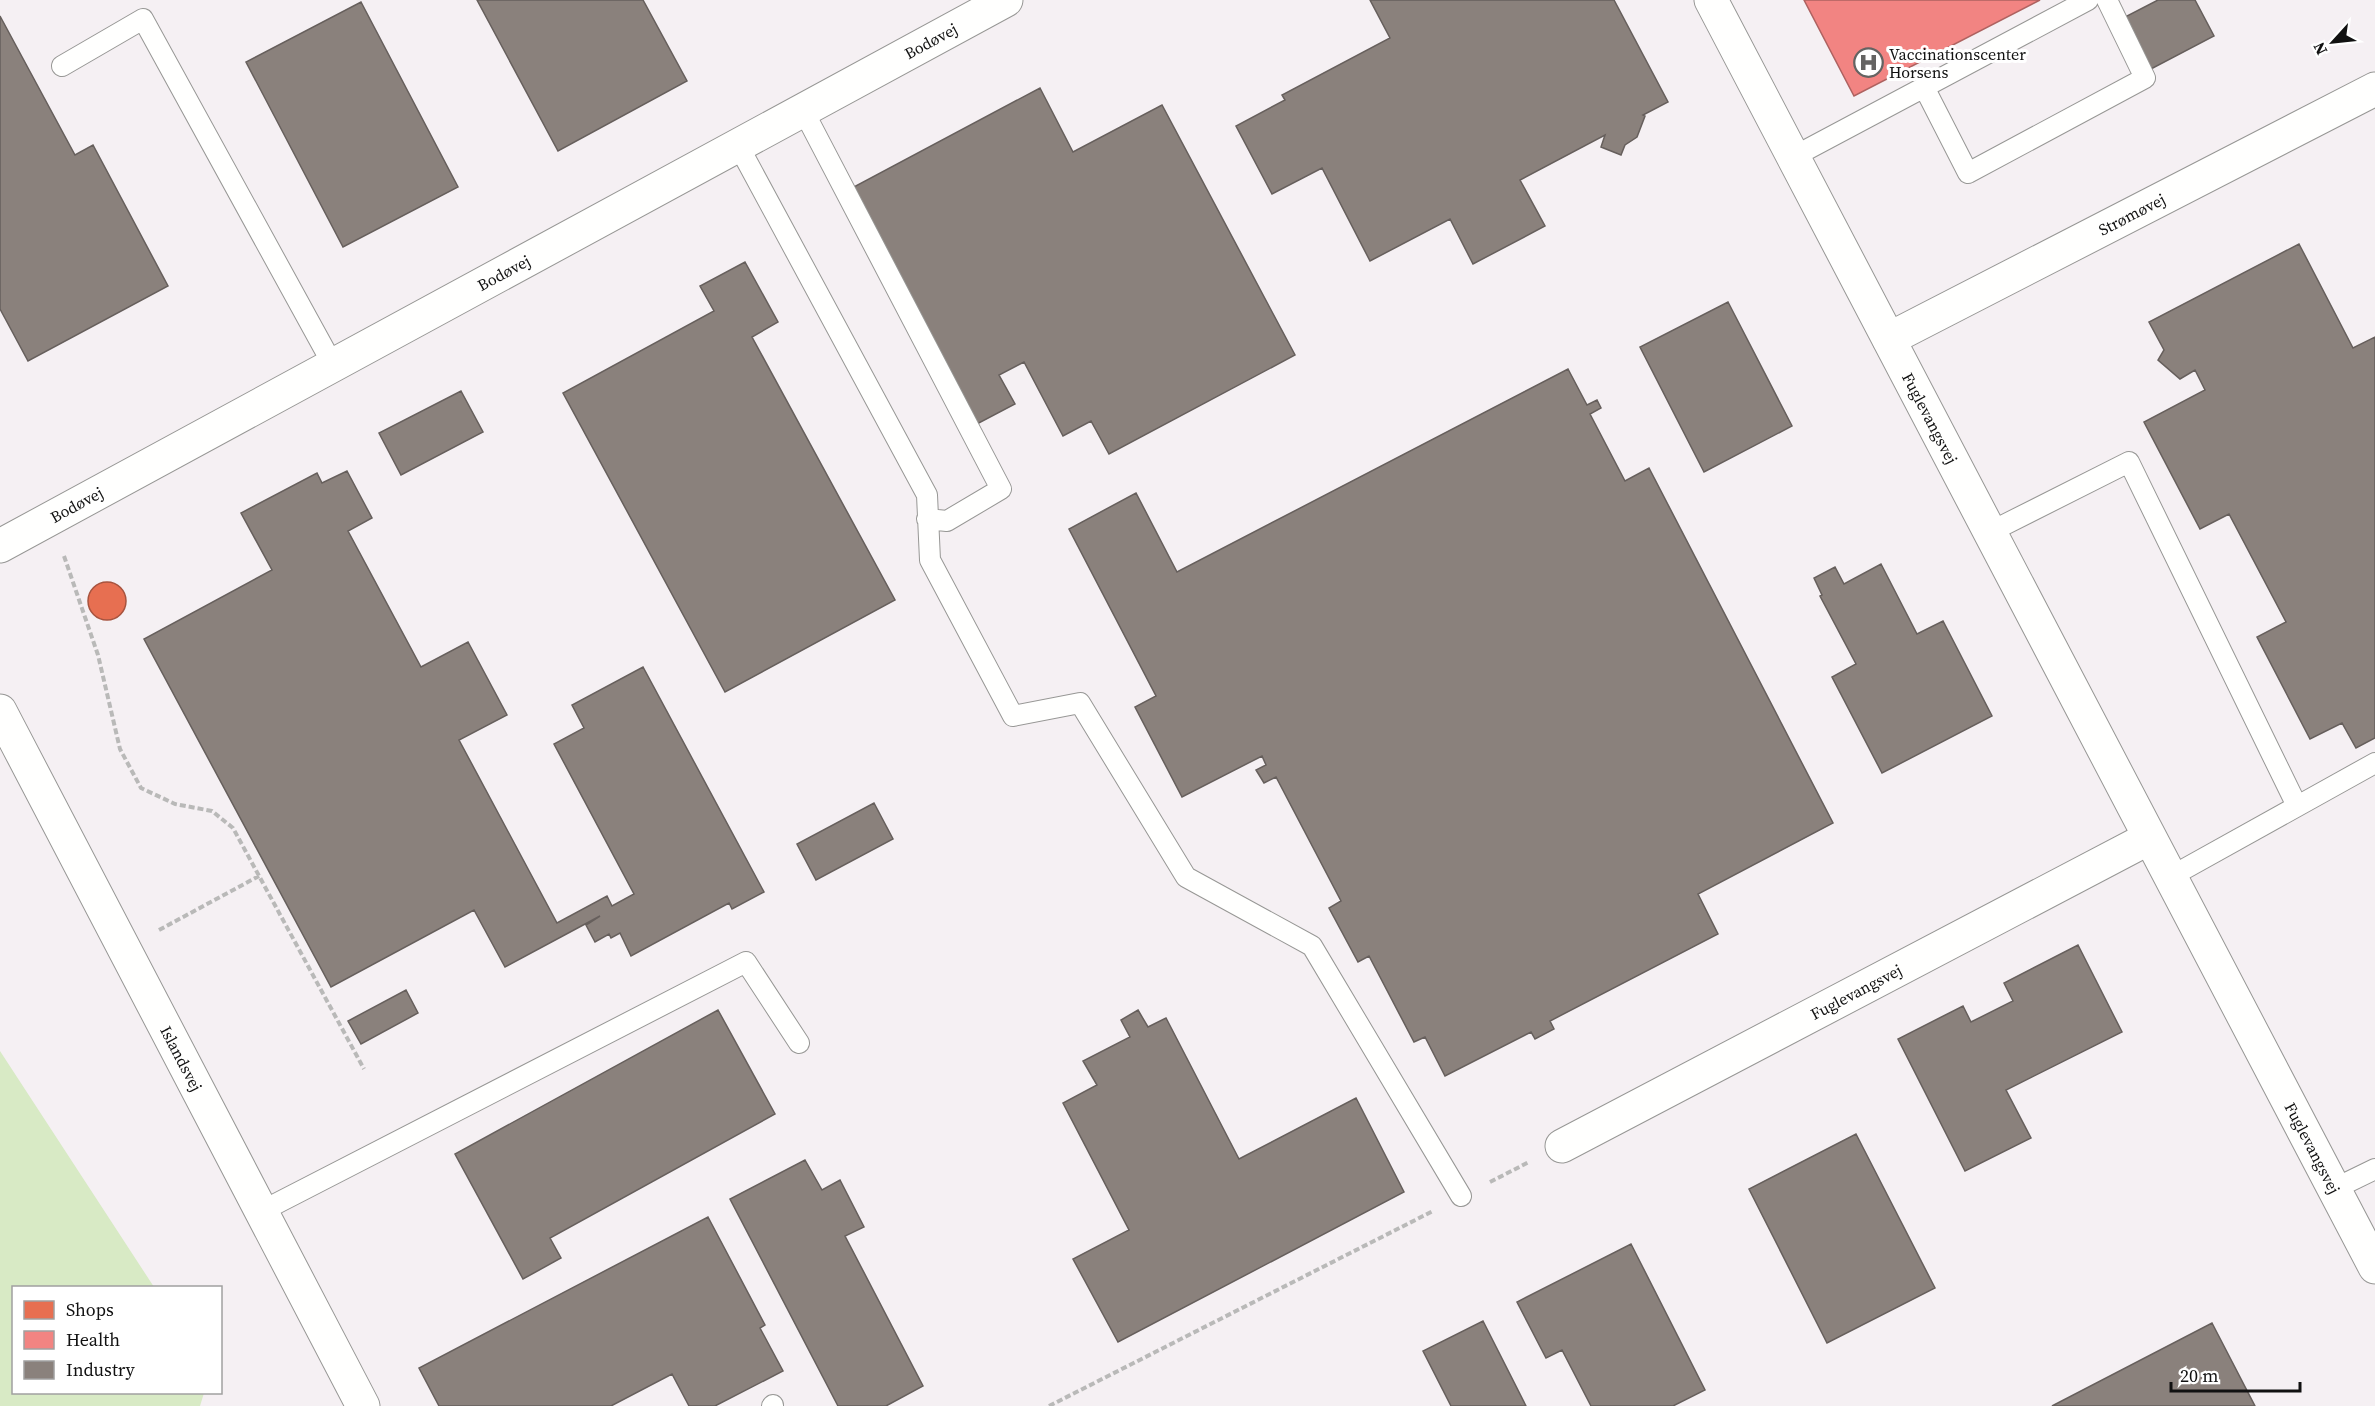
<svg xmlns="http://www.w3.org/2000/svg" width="2375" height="1406" viewBox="0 0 2375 1406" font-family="'Source Serif 4',serif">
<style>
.industrial{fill:#f5f0f3;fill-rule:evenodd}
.forest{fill:#d8eac5}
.shops{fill:#e76f51;stroke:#a7533e;stroke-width:1.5}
.health{fill:#f28482;stroke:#ae6260;stroke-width:1.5}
.industry{fill:#8a817c;stroke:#665f5c;stroke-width:1.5}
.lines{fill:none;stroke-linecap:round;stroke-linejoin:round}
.service-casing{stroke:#979795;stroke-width:22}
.minor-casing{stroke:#979795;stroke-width:35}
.path{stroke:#b9b9b8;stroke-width:4;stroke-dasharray:6 3;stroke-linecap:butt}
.service{stroke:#fffffe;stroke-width:20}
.minor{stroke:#fffffe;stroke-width:33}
.labels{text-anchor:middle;stroke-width:6;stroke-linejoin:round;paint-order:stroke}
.street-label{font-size:16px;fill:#111;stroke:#fff}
.poi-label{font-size:16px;fill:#111;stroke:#fff;text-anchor:start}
</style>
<rect width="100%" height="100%" fill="#fdfcf7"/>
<!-- industrial -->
<path class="industrial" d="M0 0H2375V1406H0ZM14 1288H220V1392H14Z"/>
<!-- forest -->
<path class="forest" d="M0 1051 154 1287 14 1288V1392L204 1393 200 1406H0Z"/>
<!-- shops -->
<path class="shops" d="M88 601a19 19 0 1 1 38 0a19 19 0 1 1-38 0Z"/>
<!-- health -->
<path class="health" d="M1804 0H2040L1854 96Z"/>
<!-- industry -->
<path class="industry" d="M477 0H643L687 81 558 151Z
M1370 0H1614L1668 102 1643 115 1645 116 1637 137 1625 145 1621 155 1601 147 1605 135 1520 180 1545 226 1473 264 1450 219 1370 261 1322 168 1272 194 1236 126 1285 100 1282 95 1390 38Z
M2158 0H2195L2214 36 2151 69 2125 17Z
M361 2 458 187 343 247 246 62Z
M0 16 75 155 93 145 168 286 28 361 0 309Z
M1040 88 1073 152 1162 105 1295 355 1109 454 1091 421 1063 436 1024 362 999 375 1015 404 975 425 850 189Z
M2299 244 2353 348 2375 337V738L2356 748 2342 723 2310 739 2257 637 2286 622 2229 514 2200 529 2144 422 2205 390 2195 370 2180 379 2158 360 2164 350 2149 322Z
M745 262 778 322 752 337 895 600 725 692 563 393 714 311 700 286Z
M1728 302 1792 426 1704 472 1640 347Z
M1568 369 1587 405 1597 400 1601 408 1590 414 1625 481 1649 468 1833 823 1698 894 1718 934 1550 1021 1554 1029 1535 1039 1531 1032 1445 1076 1425 1037 1414 1042 1369 956 1358 962 1329 908 1341 901 1276 777 1264 783 1256 770 1266 765 1262 756 1182 797 1135 707 1156 696 1069 529 1136 493 1177 572Z
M461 391 483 432 401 475 379 433Z
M347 471 372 518 348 531 421 667 468 642 507 715 459 740 557 923 607 896 612 906 634 894 554 744 584 728 572 705 643 667 764 892 732 909 729 903 631 956 620 933 611 938 609 934 595 942 586 925 600 916 505 967 474 910 331 987 144 639 272 570 241 513 317 473 322 483Z
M1881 564 1917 634 1943 621 1992 716 1882 773 1832 677 1856 664 1820 596 1822 595 1814 578 1835 567 1844 584Z
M874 803 893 839 816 880 797 844Z
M2078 945 2122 1032 2006 1090 2031 1138 1965 1171 1898 1039 1963 1006 1971 1022 2013 1001 2004 983Z
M406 990 418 1013 361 1044 348 1021Z
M718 1010 775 1114 550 1238 561 1258 523 1279 455 1154Z
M1138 1010 1148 1027 1166 1018 1239 1159 1356 1098 1404 1192 1118 1342 1073 1259 1129 1230 1063 1103 1097 1085 1083 1061 1130 1037 1121 1020Z
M1856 1134 1935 1288 1827 1343 1749 1189Z
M805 1160 822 1190 840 1180 864 1227 845 1236 923 1386 886 1406H838L730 1199Z
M708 1217 765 1325 760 1328 783 1371 715 1406H689L672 1374 611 1406H439L419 1368Z
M1631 1244 1705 1390 1673 1406H1591L1562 1350 1546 1358 1517 1302Z
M1483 1321 1526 1406H1451L1423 1351Z
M2212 1323 2255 1406H2052Z"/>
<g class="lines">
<defs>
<path id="service" d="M62 66 143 19 333 365
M1924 87 1968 173 2145 78 2107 0
M803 110 1001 489 947 521 927 519
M738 145 927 495 930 560 1013 716 1080 703 1186 877 1312 946 1461 1196
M1793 157 2088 0
M1990 532 2129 462 2297 806
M2170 877 2375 763
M2334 1189 2375 1169
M262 1211 746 962 799 1043
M772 1406 773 1405"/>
<g id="minor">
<path id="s1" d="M1711 0 2375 1267"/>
<path id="s2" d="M1889 339 2375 89"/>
<path id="s3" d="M0 546 1006 0"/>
<path id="s4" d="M0 711 363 1406"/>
<path id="s5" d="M1562 1146 2149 838"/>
</g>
</defs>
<!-- service casing -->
<use href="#service" class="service-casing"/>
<!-- minor casing -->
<use href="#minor" class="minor-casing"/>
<!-- path -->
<path class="path" d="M64 556 98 655 120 749 141 788 175 804 212 811 233 828 364 1069
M159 930 259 876
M1490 1182 1529 1162
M1049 1406 1433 1211"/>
<!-- service -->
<use href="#service" class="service"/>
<!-- minor -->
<use href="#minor" class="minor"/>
</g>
<!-- icons -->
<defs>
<symbol id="hospital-ring" viewBox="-11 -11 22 22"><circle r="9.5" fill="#fff" stroke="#646362" stroke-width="1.5"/><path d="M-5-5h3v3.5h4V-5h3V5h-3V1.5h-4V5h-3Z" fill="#646362"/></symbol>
</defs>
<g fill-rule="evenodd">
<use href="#hospital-ring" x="1852" y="46" width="33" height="33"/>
</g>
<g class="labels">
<!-- street labels -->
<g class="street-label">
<text dy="6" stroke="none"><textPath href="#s3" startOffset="1059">Bodøvej</textPath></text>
<text dy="6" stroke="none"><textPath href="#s2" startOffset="273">Strømøvej</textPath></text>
<text dy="6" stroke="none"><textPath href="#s3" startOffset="573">Bodøvej</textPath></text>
<text dy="6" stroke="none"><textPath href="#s1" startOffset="472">Fuglevangsvej</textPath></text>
<text dy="6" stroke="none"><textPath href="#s3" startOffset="87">Bodøvej</textPath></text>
<text dy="6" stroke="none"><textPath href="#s5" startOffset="332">Fuglevangsvej</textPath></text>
<text dy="6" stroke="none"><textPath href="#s4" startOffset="392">Islandsvej</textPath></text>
<text dy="6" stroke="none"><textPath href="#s1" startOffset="1296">Fuglevangsvej</textPath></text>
</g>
<!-- poi labels -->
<g class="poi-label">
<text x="1889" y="60">Vaccinationscenter<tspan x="1889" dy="18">Horsens</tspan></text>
</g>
</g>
<!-- legend -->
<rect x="12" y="1286" width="210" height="108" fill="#ffffff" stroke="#a0a0a0" stroke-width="1.5"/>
<rect x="24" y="1301" width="30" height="18" fill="#e76f51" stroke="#a0a0a0" stroke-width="1.5"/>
<text x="66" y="1316" font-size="18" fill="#111111">Shops</text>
<rect x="24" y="1331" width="30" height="18" fill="#f28482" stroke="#a0a0a0" stroke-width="1.5"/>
<text x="66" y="1346" font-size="18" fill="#111111">Health</text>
<rect x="24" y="1361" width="30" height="18" fill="#8a817c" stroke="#a0a0a0" stroke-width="1.5"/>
<text x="66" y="1376" font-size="18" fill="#111111">Industry</text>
<!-- north arrow -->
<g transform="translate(2333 42) rotate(243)" stroke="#ffffff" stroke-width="4.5" paint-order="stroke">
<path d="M0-4.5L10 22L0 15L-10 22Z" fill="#111111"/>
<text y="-9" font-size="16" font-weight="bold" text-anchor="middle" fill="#111111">N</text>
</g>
<!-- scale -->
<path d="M2171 1382v9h129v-9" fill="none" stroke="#111111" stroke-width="3"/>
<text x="2180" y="1382" font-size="18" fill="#111111" stroke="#ffffff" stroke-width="4.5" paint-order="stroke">20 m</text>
</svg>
